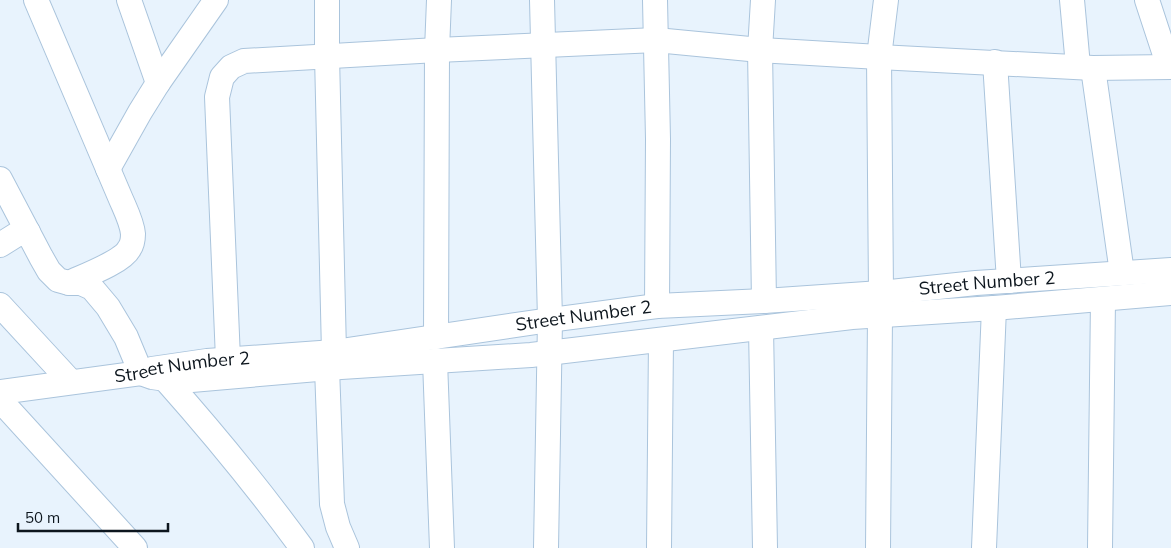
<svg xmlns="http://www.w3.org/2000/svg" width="1171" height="548" viewBox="0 0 1171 548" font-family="Mulish,sans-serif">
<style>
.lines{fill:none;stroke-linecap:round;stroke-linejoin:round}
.street-casing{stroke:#aac4dc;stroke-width:26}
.street{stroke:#fff;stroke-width:24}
.labels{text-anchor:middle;stroke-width:4.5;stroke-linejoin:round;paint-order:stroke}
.street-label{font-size:18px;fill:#0d161e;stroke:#e8f3fd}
</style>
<rect width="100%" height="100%" fill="#e8f3fd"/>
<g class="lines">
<defs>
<g id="street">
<path d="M36 0 120 197C125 209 132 222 133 234 133 239 132 245 129 249 122 262 84 276 69 283"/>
<path d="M129 0 158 83"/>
<path d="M327 0V56L334 352"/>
<path d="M542 0 550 320 546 548"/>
<path d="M655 0 658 139 657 306"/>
<path d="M763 0 760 50 764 301"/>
<path d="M1072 0 1078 66"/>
<path d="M1147 0 1169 67"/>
<path d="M995 62 1009 281"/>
<path d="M1093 68 1122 273"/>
<path d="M108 169 140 112 158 83 216 0"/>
<path d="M0 179 41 257 49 271 58 280 69 283H81L92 288 108 307 126 337 141 373 152 377 180 381 341 367 531 355 852 317 994 308 1171 293"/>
<path d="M0 245 16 235 28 232"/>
<path d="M881 293 879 57 886 0"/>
<path d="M0 305 71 382"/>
<path d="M761 328 765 548"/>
<path d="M436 337 437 50 439 0"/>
<path d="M228 359 217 97 222 77 231 67 244 61 437 50 656 40 760 50 879 57 1093 68 1171 67"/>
<path d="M435 361 442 548"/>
<path d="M327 368 332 504 338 527 347 548"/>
<path d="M165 379C213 433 259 489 302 548"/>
<path id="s1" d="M0 392 141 373 152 369 207 361 334 352 550 320 657 306 764 301 881 293 976 283 1171 270"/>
<path d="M0 400 135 548"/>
<path d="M659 548 661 340"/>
<path d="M878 548 880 316"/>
<path d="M984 548 994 308"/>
<path d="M1100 548 1103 299"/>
</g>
</defs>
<!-- street casing -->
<use href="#street" class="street-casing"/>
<!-- street -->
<use href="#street" class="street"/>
</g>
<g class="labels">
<!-- street labels -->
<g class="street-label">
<text dy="6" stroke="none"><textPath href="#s1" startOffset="994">Street Number 2</textPath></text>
<text dy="6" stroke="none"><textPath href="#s1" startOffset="589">Street Number 2</textPath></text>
<text dy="6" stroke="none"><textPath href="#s1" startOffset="184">Street Number 2</textPath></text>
</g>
</g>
<!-- scale -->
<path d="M18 523v8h150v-8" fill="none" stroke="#0d161e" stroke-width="2.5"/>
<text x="25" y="523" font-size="15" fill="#0d161e" stroke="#e8f3fd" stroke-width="4" paint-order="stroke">50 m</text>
</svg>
